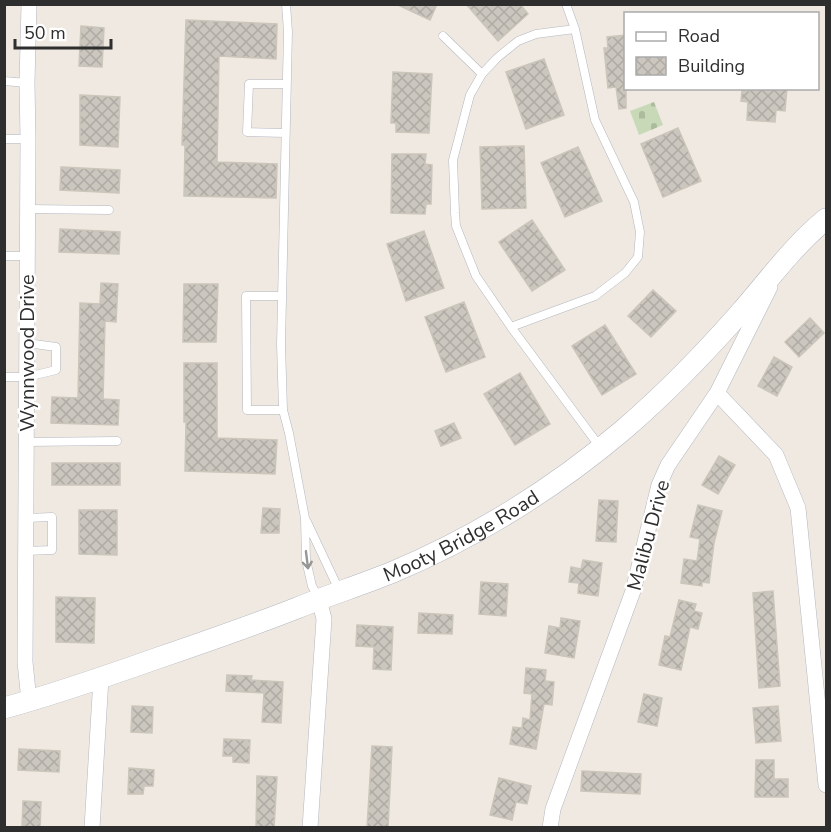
<svg xmlns="http://www.w3.org/2000/svg" width="831" height="832" viewBox="0 0 831 832" font-family="'Nunito Sans',sans-serif">
<style>
.cemetery{fill:url(#cemetery-stones)}
.building{fill:url(#building-cross-hatch);stroke:#cbc5ba;stroke-width:1.5}
.lines{fill:none;stroke-linecap:round;stroke-linejoin:round}
.lane-casing{stroke:#b4b7c1;stroke-width:9}
.street-casing{stroke:#b4b7c1;stroke-width:16}
.secondary-casing{stroke:#b4b7c1;stroke-width:22}
.lane{stroke:#fff;stroke-width:8}
.street{stroke:#fff;stroke-width:15}
.secondary{stroke:#fff;stroke-width:21}
.oneway{stroke:#969696}
.labels{text-anchor:middle;stroke-width:5;stroke-linejoin:round;paint-order:stroke}
.street-label{font-size:20px;fill:#2e2e2e;stroke:#fff}
</style>
<defs>
<pattern id="cemetery-stones" width="16" height="16" patternUnits="userSpaceOnUse" patternTransform="scale(1.5)"><rect width="16" height="16" fill="#c8d9b8"/><path d="M2 7V4a2 2 0 0 1 4 0v3zM10 15v-3a2 2 0 0 1 4 0v3z" fill="#acbb9e"/></pattern>
<pattern id="building-cross-hatch" width="8" height="8" patternUnits="userSpaceOnUse" patternTransform="scale(1.5)"><rect width="8" height="8" fill="#cbc7bf"/><path d="M0 0l8 8M0 8l8-8" fill="none" stroke="#afaba4"/></pattern>
</defs>
<rect width="100%" height="100%" fill="#efe9e1"/>
<!-- cemetery -->
<path class="cemetery" d="M654 102 663 125 639 135 630 111Z"/>
<!-- building -->
<path class="building" d="M396 4H437L430 20Z
M466 4H520L528 14 498 41Z
M186 20 277 24 276 59 219 56 217 162 277 164 276 198 184 196 185 145H182Z
M81 26 104 28 102 67 79 66Z
M626 35V108L619 109 616 87 608 88 604 48H608L607 37Z
M544 59 564 115 526 129 506 72Z
M393 72 432 74 429 133 396 132V123H391Z
M750 88H787L785 111 776 110 775 122 747 120 748 102 741 101 742 90 750 91Z
M80 95 120 97 118 147 80 145Z
M678 128 701 181 663 197 641 144Z
M524 146 526 208 482 209 480 147Z
M578 147 602 201 565 217 541 163Z
M392 154H426L425 164 432 165 431 204H426L425 214 391 213Z
M61 167 120 170 119 193 60 190Z
M532 220 565 270 532 291 499 242Z
M60 229 120 232 119 254 59 252Z
M424 231 444 288 406 301 387 244Z
M101 283 118 284 116 322 105 321 103 399 119 400 118 425 51 423 52 397 78 398 80 303 100 304Z
M184 284H218L216 342H183Z
M653 290 676 311 651 337 628 316Z
M464 302 485 357 446 372 425 317Z
M810 318 824 333 799 357 785 342Z
M605 325 636 374 602 395 572 346Z
M774 357 792 367 777 396 758 386Z
M184 363H217V438L277 440 275 474 185 471 186 422H184Z
M520 373 550 424 515 445 484 394Z
M454 423 461 438 441 446 435 431Z
M719 456 735 465 718 494 702 485Z
M52 463H120V485H52Z
M599 500 618 501 616 542 596 541Z
M698 505 722 511 714 543 709 583 702 582V586L681 583 684 559 697 561 700 539 690 537Z
M263 508 280 509 279 533H261Z
M79 510H117V555L79 554Z
M583 560 602 563 598 596 578 593 579 583 569 582 571 567 581 569Z
M481 582 508 584 506 616 479 614Z
M773 591 780 686 759 688 753 593Z
M56 597 95 598 94 643 56 642Z
M679 600 696 604 694 611 702 613 698 629 690 627 681 670 659 665 665 636 670 637Z
M419 613 453 615 452 634 418 633Z
M561 618 580 621 574 658 545 653 549 626 560 628Z
M357 625 393 627 391 670 373 669 374 647 356 646Z
M526 668 546 670 545 681 554 682 552 705 544 704 536 749 510 744 513 727 522 728 523 718 530 720 532 694 524 693Z
M227 675 252 676 251 680 283 682 281 723 262 722 264 693 226 691Z
M644 694 662 698 657 726 638 722Z
M132 706 153 707 152 733 131 732Z
M778 706 781 741 756 743 753 708Z
M224 739 250 740 249 763 233 762V756H223Z
M372 746 392 747 388 828H367Z
M19 749 60 751 59 772 18 770Z
M756 760H774V779H788V797H755Z
M129 768 154 770 153 786H144L143 794H128Z
M582 771 641 774 640 794 581 791Z
M257 776 277 777 274 828H256Z
M499 778 531 786 527 804 516 802 512 820 490 815Z
M23 801 41 802 40 828H22Z"/>
<g class="lines">
<defs>
<path id="lane" d="M286 4 288 32 281 344 283 410 289 433 305 518 306 560 312 586 319 598
M575 29 536 34 518 41 497 58 482 74 470 95 453 160 455 213 456 226 476 276 511 327 600 447
M443 36 482 74
M4 81 27 83
M285 133 247 132 249 84H286
M4 139H28
M28 209 109 210
M4 256H28
M282 296H246L247 410H283
M511 327 595 296 625 273 638 257 640 232 634 202 595 120 575 29 566 4
M4 377H27L56 370V347L27 343
M27 442 117 441
M26 518 52 517V550L26 551
M307 522 339 590"/>
<path id="street" d="M717 393 776 455 798 508 826 785
M29 701 25 662 28 139 27 83 29 4
M92 828 101 678
M310 828 324 619 319 599
M550 828 553 809 633 591 659 485 668 465 717 393 770 287"/>
<g id="secondary">
<path id="s1" d="M4 708C56 694 107 676 158 658 205 642 251 626 297 608 329 595 361 585 393 572 476 537 553 489 622 431 664 395 704 354 740 313 768 281 793 246 826 219"/>
</g>
</defs>
<!-- lane casing -->
<use href="#lane" class="lane-casing"/>
<!-- street casing -->
<use href="#street" class="street-casing"/>
<!-- secondary casing -->
<use href="#secondary" class="secondary-casing"/>
<!-- lane -->
<use href="#lane" class="lane"/>
<!-- street -->
<use href="#street" class="street"/>
<!-- secondary -->
<use href="#secondary" class="secondary"/>
</g>
<!-- one-way arrows -->
<defs><path id="oneway-shaft" d="M-6 0H5M1.5-3L5.5 0L1.5 3" fill="none" stroke-width="1.6" stroke-linecap="round" stroke-linejoin="round" transform="scale(1.5)"/></defs>
<use class="oneway" href="#oneway-shaft" transform="translate(307 560) rotate(83)"/>
<g class="labels">
<!-- street labels -->
<g class="street-label">
<text transform="translate(27 353) rotate(-90)" y="7">Wynnwood Drive</text>
<text dy="7" stroke="none"><textPath href="#s1" startOffset="489">Mooty Bridge Road</textPath></text>
<text transform="translate(648 535) rotate(-75)" y="7">Malibu Drive</text>
</g>
</g>
<!-- border -->
<rect width="831" height="832" fill="none" stroke="#2e2e2e" stroke-width="12"/>
<!-- legend -->
<rect x="624" y="12" width="195" height="78" fill="#ffffff" stroke="#ababab" stroke-width="1.5"/>
<rect x="636" y="32" width="30" height="9" fill="#ffffff" stroke="#ababab" stroke-width="1.5"/>
<text x="678" y="42" font-size="18" fill="#2e2e2e">Road</text>
<rect x="636" y="57" width="30" height="18" fill="url(#building-cross-hatch)" stroke="#ababab" stroke-width="1.5"/>
<text x="678" y="72" font-size="18" fill="#2e2e2e">Building</text>
<!-- scale -->
<path d="M15 39v9h96v-9" fill="none" stroke="#2e2e2e" stroke-width="3"/>
<text x="24" y="39" font-size="18" fill="#2e2e2e" stroke="#ffffff" stroke-width="4.5" paint-order="stroke">50 m</text>
</svg>
